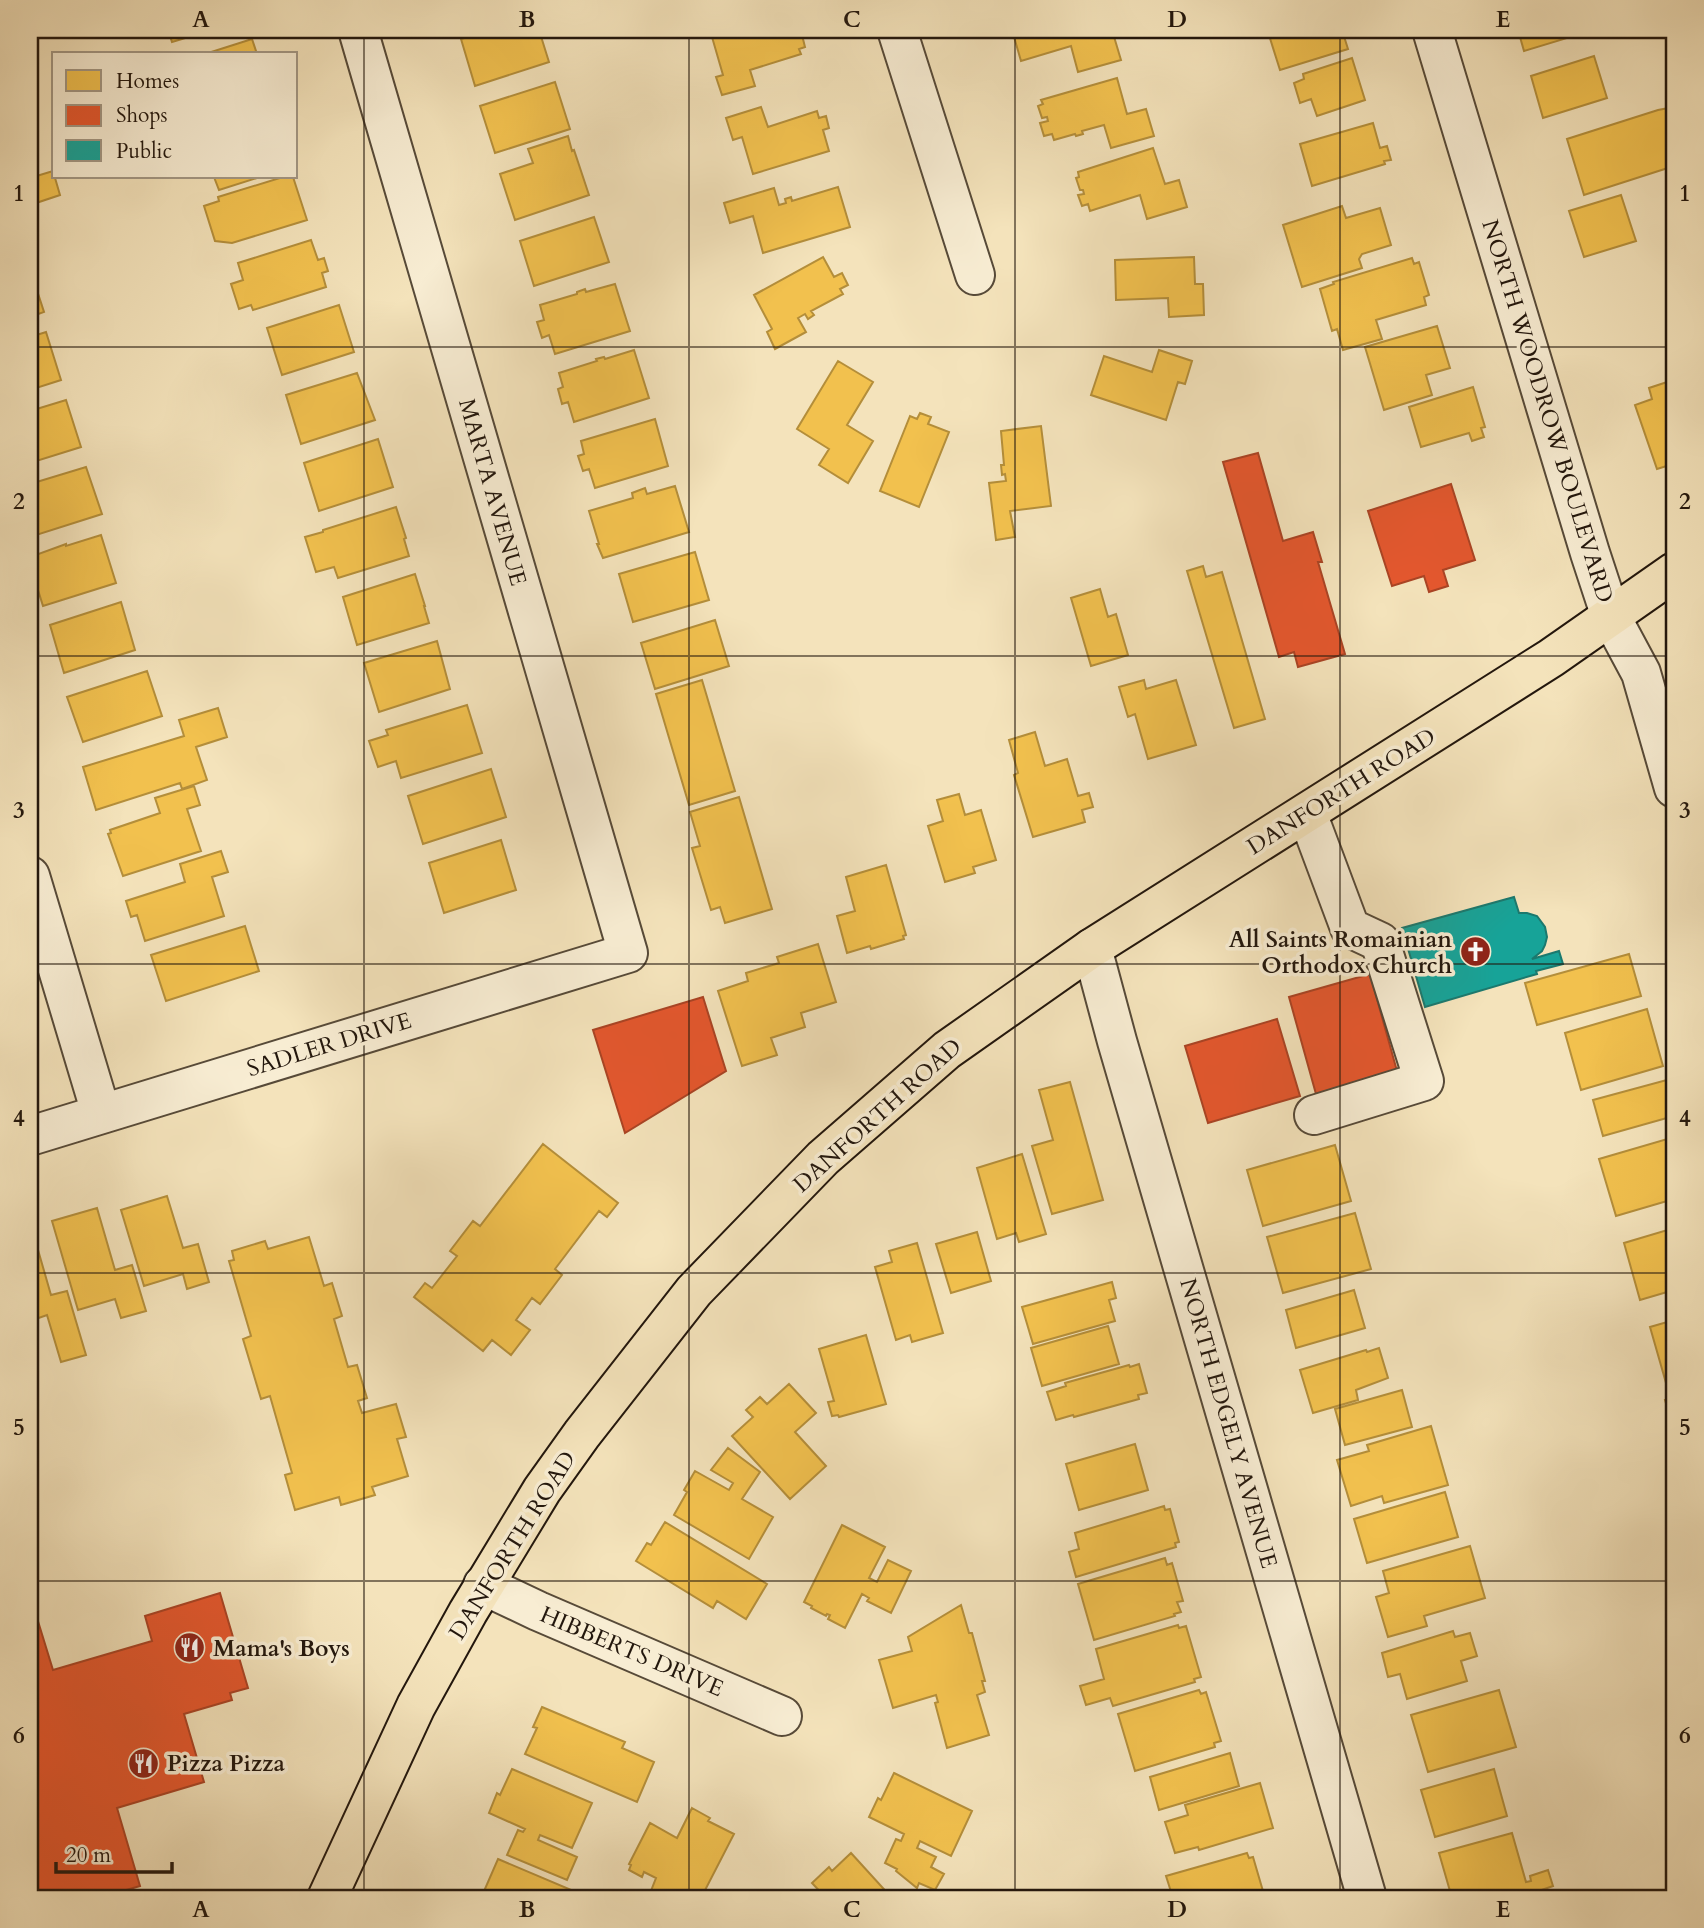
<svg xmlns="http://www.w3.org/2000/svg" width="1704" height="1928" viewBox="0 0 1704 1928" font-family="Cardo,serif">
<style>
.homes{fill:#f2c14e;stroke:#b48e3a;stroke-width:2}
.shops{fill:#e4572e;stroke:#aa4424;stroke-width:2}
.public{fill:#17a398;stroke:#1b796e;stroke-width:2}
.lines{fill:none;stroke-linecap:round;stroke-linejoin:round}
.minor-casing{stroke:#574a38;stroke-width:42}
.major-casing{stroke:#23170d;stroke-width:42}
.minor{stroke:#f8edd3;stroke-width:38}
.major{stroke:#f4e3bb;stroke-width:38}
.grid{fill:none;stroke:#23170d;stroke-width:2;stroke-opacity:0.55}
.labels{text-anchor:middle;stroke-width:7;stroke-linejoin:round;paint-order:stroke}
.street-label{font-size:23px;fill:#23170d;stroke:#f8edd3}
.poi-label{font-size:23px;font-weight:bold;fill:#23170d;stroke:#f8edd3;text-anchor:start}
.neatline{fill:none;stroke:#23170d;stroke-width:2.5}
.grid-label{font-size:23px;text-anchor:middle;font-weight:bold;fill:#23170d}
</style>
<rect width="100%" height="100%" fill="#f4e3bb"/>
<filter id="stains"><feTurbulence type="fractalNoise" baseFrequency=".00286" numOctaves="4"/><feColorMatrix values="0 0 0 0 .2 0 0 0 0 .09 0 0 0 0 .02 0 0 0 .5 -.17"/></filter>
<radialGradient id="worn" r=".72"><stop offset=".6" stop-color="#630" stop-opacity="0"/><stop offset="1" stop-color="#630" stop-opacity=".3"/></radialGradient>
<!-- homes -->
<path class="homes" d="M168 30H212L172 42Z
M491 30H539L549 62 475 86 461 39Z
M735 30H793L795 37 802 35 805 47 799 49 801 54 750 70 755 86 722 95 716 77 723 75 712 37Z
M1012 30H1096L1097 34 1112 30 1121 60 1078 72 1071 46 1021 61Z
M1275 30H1342L1348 49 1280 70 1268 32Z
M1518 30H1586L1587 32 1524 51Z
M252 39 257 54H205Z
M1594 56 1607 98 1543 118 1531 76Z
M1352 58 1365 100 1317 116 1311 99 1300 103 1294 83 1304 79 1303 74Z
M1117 78 1127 114 1146 109 1154 136 1111 148 1104 125 1082 131 1083 134 1076 136 1075 134 1054 140 1052 134 1044 136 1040 123 1048 121 1047 117 1042 118 1038 106 1043 104 1041 100Z
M555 82 570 129 495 153 480 106Z
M761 107 768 127 817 111 819 118 826 116 829 128 823 130 829 151 753 174 742 137 733 140 726 118Z
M1674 107V155L1672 156 1674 166 1584 195 1567 139 1658 110Z
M1373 123 1380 148 1387 146 1391 160 1384 161 1385 164 1312 186 1300 144Z
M568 136 572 151 574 150 589 195 515 220 500 174 533 163 528 149Z
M1153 148 1165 184 1179 180 1187 207 1147 219 1140 195 1090 211 1088 204 1082 206 1078 195 1084 194 1083 190H1080L1076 178 1079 177 1078 172Z
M53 171 60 195 30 205V178Z
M214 177H260L219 190Z
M283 177H293L307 220 232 243 215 241 204 206 219 201 218 197Z
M838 187 850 227 763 253 753 216 730 223 724 203 774 188 779 205 786 203 785 199 791 197 792 201Z
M1621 195 1636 241 1584 257 1569 211Z
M1342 206 1346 218 1380 208 1391 245 1362 254 1359 259 1362 268 1302 287 1283 225Z
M594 217 609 262 534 286 520 241Z
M311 240 318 260 324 258 328 271 322 273 326 287 253 310 251 305 239 309 231 284 243 280 238 263Z
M823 257 834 277 842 273 848 285 840 289 843 294 811 311 814 315 808 319 805 314 798 318 806 332 775 349 767 332 772 329 754 295Z
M1194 257 1195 284H1203L1204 315 1169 317 1168 298 1116 300 1115 260Z
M1412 258 1414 264 1419 262 1429 295 1424 297 1426 305 1376 320 1382 339 1343 350 1337 329 1332 331 1320 289 1334 284 1333 282Z
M30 269 44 312 30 317Z
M615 284 630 331 555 354 549 335 542 338 537 322 544 320 540 305 577 294V292L585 289 586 292Z
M339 305 354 352 282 375 267 328Z
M1437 326 1450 368 1426 375 1432 395 1384 410 1365 347Z
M46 332 61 380 30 390V337Z
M634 350 649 398 574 422 568 402 562 404 558 389 563 387 559 373 597 361 596 359 604 357 605 359Z
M1159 350 1192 361 1185 384 1178 382 1166 420 1091 395 1104 356 1152 372Z
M838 361 873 382 847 425 873 441 848 483 819 465 829 449 797 429Z
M357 373 375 420 301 444 286 395Z
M1673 380 1674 385V468L1673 464 1657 469 1635 405 1652 399 1649 388Z
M1473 387 1485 427 1481 428 1484 437 1472 441 1469 433 1421 447 1409 407Z
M66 400 81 447 30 463V411Z
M920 413 931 417 928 424 949 432 919 507 880 491 910 416 917 419Z
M655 419 668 466 595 488 589 469 583 471 578 456 584 454 581 441Z
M1041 426 1051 506 1010 511 1015 537 996 540 989 483 1006 481 1005 474 1002 475 1001 465H1004L1001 431Z
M378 439 393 487 319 511 304 463Z
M86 467 102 514 30 537V484Z
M675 486 689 532 603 558 597 544H599L589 511 633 498 632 493 645 488 647 494Z
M396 507 406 538 404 539 409 556 338 578 334 567 316 572 305 537 323 532V530Z
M101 535 116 583 43 606 33 574 35 573 30 557 66 544V546Z
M695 552 709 600 633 622 619 574Z
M1203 566 1206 577 1222 572 1265 719 1234 728 1187 571Z
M415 574 425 606H424L429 623 357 645 343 597Z
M1100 589 1108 617 1116 614 1128 655 1091 666 1071 598Z
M121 602 135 650 64 673 50 625Z
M715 620 729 666 655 689 641 643Z
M437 641 450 689 379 712 364 663Z
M147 671 162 716 83 742 67 697Z
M702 680 735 791 689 805 656 694Z
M1144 680 1146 689 1176 680 1196 745 1148 759 1135 714 1128 717 1119 687Z
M467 705 482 753 401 778 396 761 378 767 369 741 388 735 386 730Z
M218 708 227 737 196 747 207 780 182 789 180 783 96 810 83 767 184 736 179 720Z
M1035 732 1045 766 1067 759 1078 796 1089 793 1093 807 1082 810 1085 822 1033 837 1014 775 1018 773 1009 740Z
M491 769 506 817 423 844 408 796Z
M194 786 200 805 187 809 201 851 123 876 108 834 111 833 110 830 160 813 155 798Z
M959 794 965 815 981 810 996 860 973 867 975 873 945 882 928 826 943 821 937 800Z
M739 797 772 909 725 923 720 907 711 910 692 848 700 846 690 812Z
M501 840 516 890 444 913 429 863Z
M221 851 228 872 212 877 224 916 145 941 137 915 131 917 126 901 185 882 180 864Z
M886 865 906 935 903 936 904 939 871 949 870 946 847 953 837 916 855 911 846 877Z
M245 926 259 971 166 1001 151 955Z
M818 944 836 1002 801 1013 805 1027 771 1038 777 1055 742 1066 718 991 748 981 746 973 779 963 777 957Z
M1629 954 1641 996 1537 1025 1525 983Z
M1647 1009 1663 1066 1581 1090 1565 1033Z
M1674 1078V1116L1603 1136 1593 1100Z
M1070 1082 1103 1200 1052 1214 1032 1146 1053 1140 1039 1090Z
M1674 1137V1199L1616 1216 1599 1159Z
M543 1144 618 1203 607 1217 599 1211 555 1269 562 1275 540 1304 532 1298 516 1320 530 1330 511 1355 492 1340 483 1351 414 1297 425 1283 432 1288 457 1256 450 1251 473 1221 480 1226Z
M1335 1145 1351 1201 1263 1226 1247 1170Z
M1022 1154 1046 1234 1019 1242 1016 1233 997 1239 977 1168Z
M167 1196 183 1248 198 1244 209 1282 187 1289 183 1274 144 1286 121 1210Z
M97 1208 115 1270 132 1265 146 1311 121 1318 115 1299 78 1310 52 1221Z
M1355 1213 1371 1269 1283 1293 1267 1237Z
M1674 1228V1290L1640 1300 1624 1243Z
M977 1232 991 1281 951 1293 936 1244Z
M34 1236 51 1295 67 1291 86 1355 61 1362 47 1315 30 1321V1237Z
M309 1237 324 1286 332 1283 342 1316 334 1319 348 1367 357 1365 367 1398 358 1401 362 1413 396 1404 406 1437 397 1439 408 1476 372 1487 375 1495 341 1505 339 1497 295 1510 285 1475 292 1473 270 1396 261 1399 243 1339 251 1336 229 1261 234 1260 232 1251 265 1241 268 1249Z
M917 1243 943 1333 912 1342 910 1335 896 1340 875 1267 892 1262 889 1251Z
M1112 1282 1116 1298 1109 1300 1115 1321 1033 1344 1022 1307Z
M1354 1290 1365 1328 1296 1348 1286 1310Z
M1674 1320V1380L1666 1383 1650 1327Z
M1108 1326 1119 1364 1042 1386 1031 1348Z
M866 1335 886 1404 839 1417 838 1415 832 1416 828 1402 834 1401 819 1349Z
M1379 1348 1388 1378 1356 1390 1358 1400 1313 1413 1300 1370 1366 1350 1367 1352Z
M1139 1364 1147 1393 1138 1395 1139 1399 1074 1417 1073 1415 1056 1420 1047 1392 1066 1386 1065 1383 1129 1365 1130 1367Z
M789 1384 816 1413 795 1432 826 1466 790 1499 732 1436 753 1417 746 1410 760 1397 767 1404Z
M1402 1390 1412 1427 1345 1445 1335 1409Z
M1674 1397V1432L1665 1400Z
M1431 1426 1448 1485 1384 1503 1382 1496 1351 1506 1337 1460 1369 1451 1367 1445Z
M1135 1444 1148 1490 1079 1510 1066 1464Z
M728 1448 760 1472 742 1499 773 1517 749 1559 674 1515 687 1492 684 1490 695 1471 729 1490 733 1483 711 1470Z
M1445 1492 1458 1537 1367 1563 1354 1519Z
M1164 1506 1165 1510 1170 1509 1179 1542 1175 1543 1176 1547 1076 1577 1069 1552 1079 1549 1075 1533Z
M665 1522 767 1584 746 1619 717 1601 713 1608 636 1561 647 1543 651 1545Z
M842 1525 885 1547 869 1578 877 1582 888 1560 911 1571 891 1613 867 1601 869 1598 862 1594 845 1628 828 1619 830 1615 827 1614 826 1616 811 1608 812 1606 804 1602Z
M1470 1546 1485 1598 1424 1616 1427 1626 1388 1637 1376 1597 1389 1593 1383 1571Z
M1165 1558 1167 1565 1172 1563 1183 1601 1177 1602 1181 1612 1174 1614 1175 1616 1094 1640 1078 1584Z
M961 1605 969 1633H972L985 1681H982L985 1692 977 1695 989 1735 947 1748 935 1703 938 1702 936 1695 893 1708 879 1660 912 1651 908 1637Z
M1178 1625 1179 1628 1186 1626 1201 1677 1194 1679 1195 1682 1113 1706 1110 1698 1086 1705 1080 1686 1104 1679 1096 1649Z
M1453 1631 1455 1637 1470 1633 1477 1656 1461 1661 1467 1681 1407 1699 1400 1674 1388 1677 1382 1653Z
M1199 1690 1201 1694 1206 1692 1221 1741 1214 1743 1215 1747 1135 1771 1118 1714Z
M1499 1690 1516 1747 1428 1772 1411 1715Z
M542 1707 625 1742 622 1748 654 1762 637 1802 525 1754 537 1728 533 1727Z
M1230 1753 1239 1786 1159 1810 1150 1777Z
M512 1769 592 1803 572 1848 540 1835 538 1840 577 1857 567 1880 507 1855 518 1830 523 1832 525 1829 489 1813 497 1793 500 1795Z
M1494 1769 1507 1816 1435 1837 1421 1790Z
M894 1773 972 1811 951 1856 920 1841 917 1848 936 1857 931 1867 944 1874 935 1890 919 1883 917 1888 896 1871 897 1869 885 1863 896 1839 901 1841 904 1834 869 1817 878 1798 881 1800Z
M1260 1783 1273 1828 1199 1850 1198 1847 1175 1853 1165 1822 1188 1815 1185 1805Z
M692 1808 710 1818 708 1821 734 1834 701 1898H671L666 1896 664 1898H655L649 1896 656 1878 644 1872 642 1877 629 1870 631 1865 629 1864 650 1823 677 1838Z
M1512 1833 1526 1882 1531 1881 1530 1876 1548 1870 1553 1886 1518 1898H1468L1467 1894 1452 1898 1439 1853Z
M851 1853 892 1898H826L812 1883 829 1867 832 1871Z
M1247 1853 1249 1858 1253 1857 1265 1898H1173L1166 1876Z
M498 1859 590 1898H481Z"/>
<!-- shops -->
<path class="shops" d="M1258 453 1283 541 1313 532 1322 562H1318L1345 654 1298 667 1294 652 1279 657 1223 462Z
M1451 484 1475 560 1443 570 1448 586 1429 592 1424 576 1392 586 1368 511Z
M1370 974 1397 1071 1316 1094 1289 997Z
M703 997 726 1071 625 1133 593 1030Z
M1277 1019 1300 1096 1208 1123 1185 1046Z
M220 1593 248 1688 230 1693 232 1700 184 1714 204 1782 117 1808 140 1886 99 1898H30V1620L37 1618 53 1670 152 1641 145 1616Z"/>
<!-- public -->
<path class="public" d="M1514 897 1519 913H1527L1537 916 1545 927 1547 937 1545 945 1542 951 1532 959 1559 951 1563 964 1536 971 1537 974 1425 1007 1402 928Z"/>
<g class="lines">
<defs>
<path id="minor" d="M897 30 975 275
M1432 30 1590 553 1611 617 1641 673 1674 788
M1307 813 1350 928 1380 942 1424 1081 1314 1115
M30 876 101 1113
M1092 948 1117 1041 1367 1898
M30 1136 628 953 358 30
M483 1585 538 1611 782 1716"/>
<path id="major" d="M327 1898 416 1706 468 1612 542 1490 582 1434 694 1291 823 1158 947 1050 1092 948 1551 658 1674 572"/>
</defs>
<!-- minor casing -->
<use href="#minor" class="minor-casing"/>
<!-- major casing -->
<use href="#major" class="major-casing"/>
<!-- minor -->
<use href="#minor" class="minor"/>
<!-- major -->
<use href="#major" class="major"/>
</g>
<!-- grid -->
<path class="grid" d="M364 30V1898M689 30V1898M1015 30V1898M1340 30V1898M30 347H1674M30 656H1674M30 964H1674M30 1273H1674M30 1581H1674"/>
<!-- icons -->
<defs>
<symbol id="church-disc" viewBox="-11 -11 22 22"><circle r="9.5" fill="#8f2418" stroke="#f8edd3"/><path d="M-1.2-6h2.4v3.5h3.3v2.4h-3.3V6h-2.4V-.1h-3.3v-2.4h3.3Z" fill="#fff"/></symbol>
<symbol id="restaurant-disc" viewBox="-11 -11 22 22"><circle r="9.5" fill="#8f2418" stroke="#f8edd3"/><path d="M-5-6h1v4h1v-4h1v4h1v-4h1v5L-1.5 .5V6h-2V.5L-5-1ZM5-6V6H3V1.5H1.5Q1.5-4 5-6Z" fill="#fff"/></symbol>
</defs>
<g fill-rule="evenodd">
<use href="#church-disc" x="1458" y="934" width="35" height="35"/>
<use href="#restaurant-disc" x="172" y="1630" width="35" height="35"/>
<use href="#restaurant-disc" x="126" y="1746" width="35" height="35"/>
</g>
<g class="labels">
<!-- street labels -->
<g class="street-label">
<text transform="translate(1548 411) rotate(73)" y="8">NORTH WOODROW BOULEVARD</text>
<text transform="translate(493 492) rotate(74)" y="8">MARTA AVENUE</text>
<text transform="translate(1341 791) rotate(-32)" y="8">DANFORTH ROAD</text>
<text transform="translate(329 1044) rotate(-17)" y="8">SADLER DRIVE</text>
<text transform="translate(877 1115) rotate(-42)" y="8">DANFORTH ROAD</text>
<text transform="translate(1229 1423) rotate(74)" y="8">NORTH EDGELY AVENUE</text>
<text transform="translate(512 1545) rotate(-58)" y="8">DANFORTH ROAD</text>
<text transform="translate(632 1651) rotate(23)" y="8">HIBBERTS DRIVE</text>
</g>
<!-- poi labels -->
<g class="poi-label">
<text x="1452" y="947" text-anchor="end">All Saints Romainian<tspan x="1452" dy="26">Orthodox Church</tspan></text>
<text x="213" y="1656">Mama's Boys</text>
<text x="167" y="1771">Pizza Pizza</text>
</g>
</g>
<!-- margin -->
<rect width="1704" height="1928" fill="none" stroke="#f4e3bb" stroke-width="77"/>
<!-- legend -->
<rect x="52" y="52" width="245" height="126" fill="#f8edd3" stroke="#a39784" stroke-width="2"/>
<rect x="66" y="70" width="35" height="21" fill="#f2c14e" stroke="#a39784" stroke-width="2"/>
<text x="116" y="88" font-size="21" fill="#23170d">Homes</text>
<rect x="66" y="105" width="35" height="21" fill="#e4572e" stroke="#a39784" stroke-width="2"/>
<text x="116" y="122" font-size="21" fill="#23170d">Shops</text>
<rect x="66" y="140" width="35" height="21" fill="#17a398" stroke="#a39784" stroke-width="2"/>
<text x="116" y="158" font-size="21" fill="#23170d">Public</text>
<!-- scale -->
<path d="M56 1862v10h116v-10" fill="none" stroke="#23170d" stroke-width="3.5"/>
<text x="66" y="1862" font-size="21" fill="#23170d" stroke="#f8edd3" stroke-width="5" paint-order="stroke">20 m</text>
<rect x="38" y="38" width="1628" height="1852" class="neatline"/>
<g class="grid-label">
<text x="201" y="27">A</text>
<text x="527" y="27">B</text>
<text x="852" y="27">C</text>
<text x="1177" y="27">D</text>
<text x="1503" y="27">E</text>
<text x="19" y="201">1</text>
<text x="1685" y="201">1</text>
<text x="19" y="509">2</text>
<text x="1685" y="509">2</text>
<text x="19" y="818">3</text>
<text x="1685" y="818">3</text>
<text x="19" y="1126">4</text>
<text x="1685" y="1126">4</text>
<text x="19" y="1435">5</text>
<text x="1685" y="1435">5</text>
<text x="19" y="1743">6</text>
<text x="1685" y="1743">6</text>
<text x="201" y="1917">A</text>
<text x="527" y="1917">B</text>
<text x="852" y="1917">C</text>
<text x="1177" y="1917">D</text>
<text x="1503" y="1917">E</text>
</g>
<rect width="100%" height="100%" filter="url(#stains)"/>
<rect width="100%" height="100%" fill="url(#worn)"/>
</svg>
